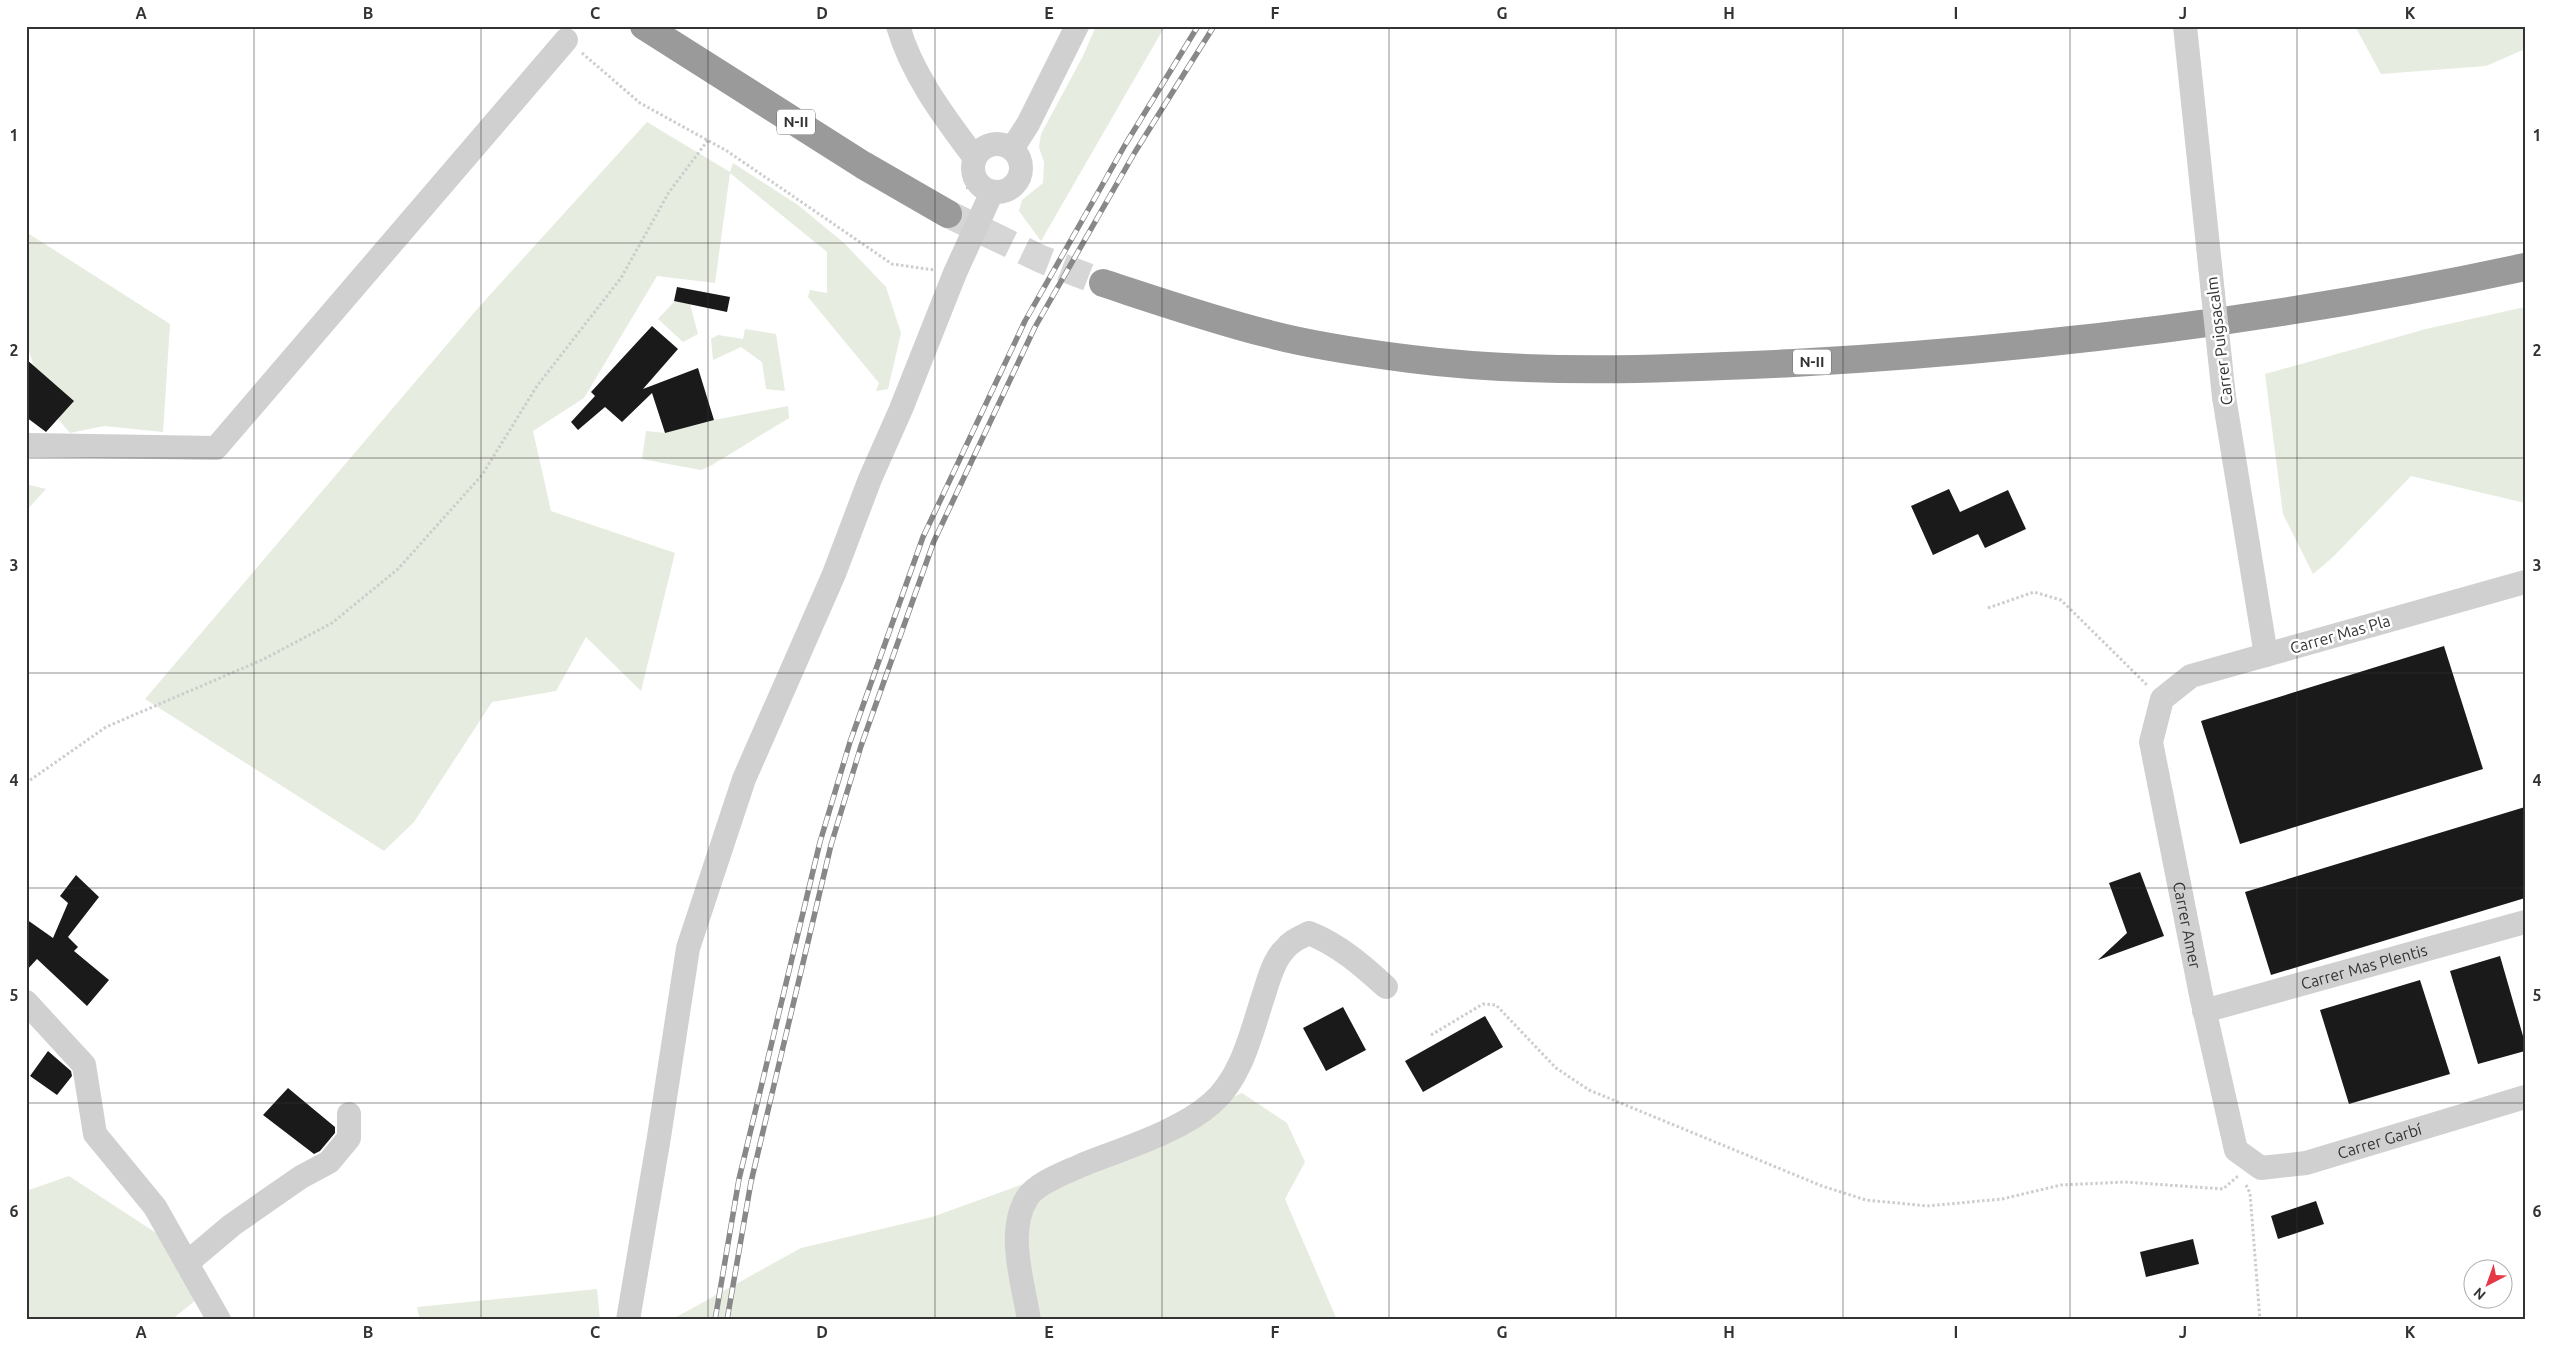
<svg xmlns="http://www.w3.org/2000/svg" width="2551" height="1346" viewBox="0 0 2551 1346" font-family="Ubuntu,sans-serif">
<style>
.green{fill:#e6ecdf}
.building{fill:#1a1a1a}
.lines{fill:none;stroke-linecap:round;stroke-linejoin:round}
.highway-tunnel{stroke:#d6d6d6;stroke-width:28;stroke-dasharray:28 14;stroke-linecap:butt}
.path{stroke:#cdcdcd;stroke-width:3;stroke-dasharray:2.5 2.5;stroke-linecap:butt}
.minor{stroke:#d0d0d0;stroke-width:24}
.highway{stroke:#9a9a9a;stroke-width:28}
.rail-casing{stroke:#888;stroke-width:5.5}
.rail{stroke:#fff;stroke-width:4;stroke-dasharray:11;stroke-linecap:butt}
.minor-bridge{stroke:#d0d0d0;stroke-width:24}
.grid{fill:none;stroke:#333;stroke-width:1;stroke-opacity:0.55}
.labels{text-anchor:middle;stroke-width:5;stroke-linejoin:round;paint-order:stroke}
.shield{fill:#fff;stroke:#707070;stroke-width:1}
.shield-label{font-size:15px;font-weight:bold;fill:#333}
.street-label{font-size:16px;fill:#333;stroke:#fff}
.neatline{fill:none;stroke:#333;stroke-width:2}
.grid-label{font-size:16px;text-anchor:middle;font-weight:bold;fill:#333}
</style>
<rect width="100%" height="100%" fill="#fff"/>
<!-- green -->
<path class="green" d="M1096 26H1165L1041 241 1019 211 1022 200 1043 183 1044 162 1039 147 1041 134 1083 56Z
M2355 26H2525V49L2486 66 2381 74Z
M647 122 730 172 733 163 798 205 844 243 886 287 901 333 888 389 876 391 879 383 808 297 810 290 827 293V252L730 173 715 283 657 276 584 398 533 431 551 511 675 553 641 691 586 637 556 691 492 702 414 822 384 851 145 699 479 307Z
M26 232 170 324 163 432 104 426 70 433 58 419 73 401 34 366 26 343Z
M686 289 698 334 683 342 658 319Z
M2525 307V503L2411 476 2333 557 2313 574 2283 514 2265 374 2426 329Z
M745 329 776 334 785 391 766 389 762 362 741 347 713 360 711 339 718 335 743 339Z
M788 406 789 418 712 465 701 470 642 459 646 431 665 433 714 420Z
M26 484 46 489 26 511Z
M1242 1093 1287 1123 1305 1162 1285 1199 1337 1320H671L801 1248 932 1217 1107 1154Z
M69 1176 173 1244 196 1300 171 1320H26V1191Z
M597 1289 600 1320H420L417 1307Z"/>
<!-- building -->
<path class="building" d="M677 287 730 297 727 312 674 301Z
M652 326 678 349 643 389 698 368 714 420 665 433 652 393 622 422 605 407 578 430 571 422 595 396 591 392Z
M26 359 74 401 46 432 26 417Z
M1949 489 1960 512 2008 490 2026 529 1985 548 1978 534 1933 555 1911 506Z
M2444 646 2483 769 2240 844 2201 721Z
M2525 807V898L2271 975 2245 892Z
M2140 872 2164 936 2098 960 2127 933 2109 883Z
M76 875 99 897 68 937 78 947 74 951 109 980 87 1006 37 959 26 971V919L53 938 68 903 60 896Z
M2500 956 2525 1043V1051L2478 1064 2450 971Z
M2420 980 2450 1074 2349 1104 2320 1010Z
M1343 1007 1366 1050 1326 1071 1303 1028Z
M1485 1016 1503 1047 1423 1092 1405 1061Z
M48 1051 71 1071 72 1076 57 1095 30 1076Z
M288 1088 335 1127V1133L320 1151 314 1154 263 1115Z
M2316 1201 2324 1224 2278 1239 2271 1216Z
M2193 1239 2199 1264 2146 1277 2140 1252Z"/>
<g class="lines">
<!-- highway-tunnel -->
<path class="highway-tunnel" d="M948 214 1041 259 1103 283"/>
<!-- path -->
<path class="path" d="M582 53 640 103 727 151 892 264 934 270
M965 177 968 190
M1988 608 2034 592 2061 600 2147 685
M26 783 106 727 264 659 332 623 398 569 482 475 537 386 621 278 669 192 708 140
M1431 1035 1483 1004 1496 1005 1556 1068 1589 1090 1822 1186 1866 1200 1927 1206 2002 1199 2061 1185 2125 1182 2223 1189 2238 1176
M2246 1185 2250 1193 2260 1320"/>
<!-- minor -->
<g class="minor">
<path d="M898 26C912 75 945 118 975 158"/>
<path d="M2185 26 2213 294"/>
<circle cx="997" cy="168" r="24"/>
<path d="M1012 149 1028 124 1077 26"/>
<path d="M2224 397 2266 655"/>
<path d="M30 445 216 448 566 40"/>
<path id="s1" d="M2525 582 2191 676 2162 699 2151 742 2201 995 2236 1150 2261 1168 2306 1163 2525 1097"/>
<path d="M26 1002 84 1065 95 1134 155 1207 219 1320"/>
<path id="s2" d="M2204 1011 2525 922"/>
<path d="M187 1263 232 1225 301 1177 329 1162 349 1138V1114"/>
<path d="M628 1320 659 1137 688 948 744 779 834 574 870 479 901 409 955 273 992 192"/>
<path d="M1029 1320C1023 1282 1006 1232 1027 1198 1036 1183 1067 1172 1082 1165 1122 1149 1181 1131 1212 1103 1243 1076 1252 1029 1265 991 1269 978 1274 960 1284 950 1291 941 1299 938 1309 933 1339 945 1362 965 1386 987"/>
</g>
<!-- highway -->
<path class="highway" d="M644 26 863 165 948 214
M1103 283C1158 301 1213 320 1269 334 1315 346 1364 353 1411 359 1538 375 1667 369 1794 363 2040 349 2284 319 2525 267"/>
<defs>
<path id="rail" d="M715 1320 739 1179 820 842 850 742 923 537 1025 321 1125 145 1198 26
M727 1320 751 1182 831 845 861 746 934 541 1035 327 1135 152 1214 26"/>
</defs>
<!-- rail casing -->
<use href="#rail" class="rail-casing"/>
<!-- rail -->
<use href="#rail" class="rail"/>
<!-- minor-bridge -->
<path class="minor-bridge" d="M2213 294 2224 397"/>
</g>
<!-- grid -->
<path class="grid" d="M254 26V1320M481 26V1320M708 26V1320M935 26V1320M1162 26V1320M1389 26V1320M1616 26V1320M1843 26V1320M2070 26V1320M2297 26V1320M26 243H2525M26 458H2525M26 673H2525M26 888H2525M26 1103H2525"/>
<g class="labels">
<!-- shield labels -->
<g class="shield">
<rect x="777" y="109.5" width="38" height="25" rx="4"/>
<rect x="1793" y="349.5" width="38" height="25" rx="4"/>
</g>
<g class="shield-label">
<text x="796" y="127">N-II</text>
<text x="1812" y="367">N-II</text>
</g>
<!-- street labels -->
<g class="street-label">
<text transform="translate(2219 341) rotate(-97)" y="6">Carrer Puigsacalm</text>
<text transform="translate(2340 634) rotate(-16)" y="6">Carrer Mas Pla</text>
<text dy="6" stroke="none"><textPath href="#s1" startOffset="615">Carrer Amer</textPath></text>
<text dy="6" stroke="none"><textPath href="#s2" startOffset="166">Carrer Mas Plentis</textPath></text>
<text dy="6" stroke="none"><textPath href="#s1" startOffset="998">Carrer Garbí</textPath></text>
</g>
</g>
<!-- border -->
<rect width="2551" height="1346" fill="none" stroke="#ffffff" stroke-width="55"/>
<!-- north arrow -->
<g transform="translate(2488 1284) rotate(221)"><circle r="24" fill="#ffffff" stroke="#adadad"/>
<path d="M0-4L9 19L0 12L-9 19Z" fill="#e63946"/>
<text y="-8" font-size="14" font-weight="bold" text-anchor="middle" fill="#333333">N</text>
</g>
<rect x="28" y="28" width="2496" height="1290" class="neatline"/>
<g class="grid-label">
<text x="141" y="19">A</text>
<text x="368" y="19">B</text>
<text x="595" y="19">C</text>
<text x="822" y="19">D</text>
<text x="1049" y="19">E</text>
<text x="1275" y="19">F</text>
<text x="1502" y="19">G</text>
<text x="1729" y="19">H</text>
<text x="1956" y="19">I</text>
<text x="2183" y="19">J</text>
<text x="2410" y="19">K</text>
<text x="14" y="141">1</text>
<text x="2537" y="141">1</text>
<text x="14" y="356">2</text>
<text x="2537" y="356">2</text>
<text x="14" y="571">3</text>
<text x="2537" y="571">3</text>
<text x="14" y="786">4</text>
<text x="2537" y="786">4</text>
<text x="14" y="1001">5</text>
<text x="2537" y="1001">5</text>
<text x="14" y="1217">6</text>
<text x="2537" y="1217">6</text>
<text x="141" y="1338">A</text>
<text x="368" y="1338">B</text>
<text x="595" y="1338">C</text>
<text x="822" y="1338">D</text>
<text x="1049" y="1338">E</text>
<text x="1275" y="1338">F</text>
<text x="1502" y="1338">G</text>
<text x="1729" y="1338">H</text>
<text x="1956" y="1338">I</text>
<text x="2183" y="1338">J</text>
<text x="2410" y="1338">K</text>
</g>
</svg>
